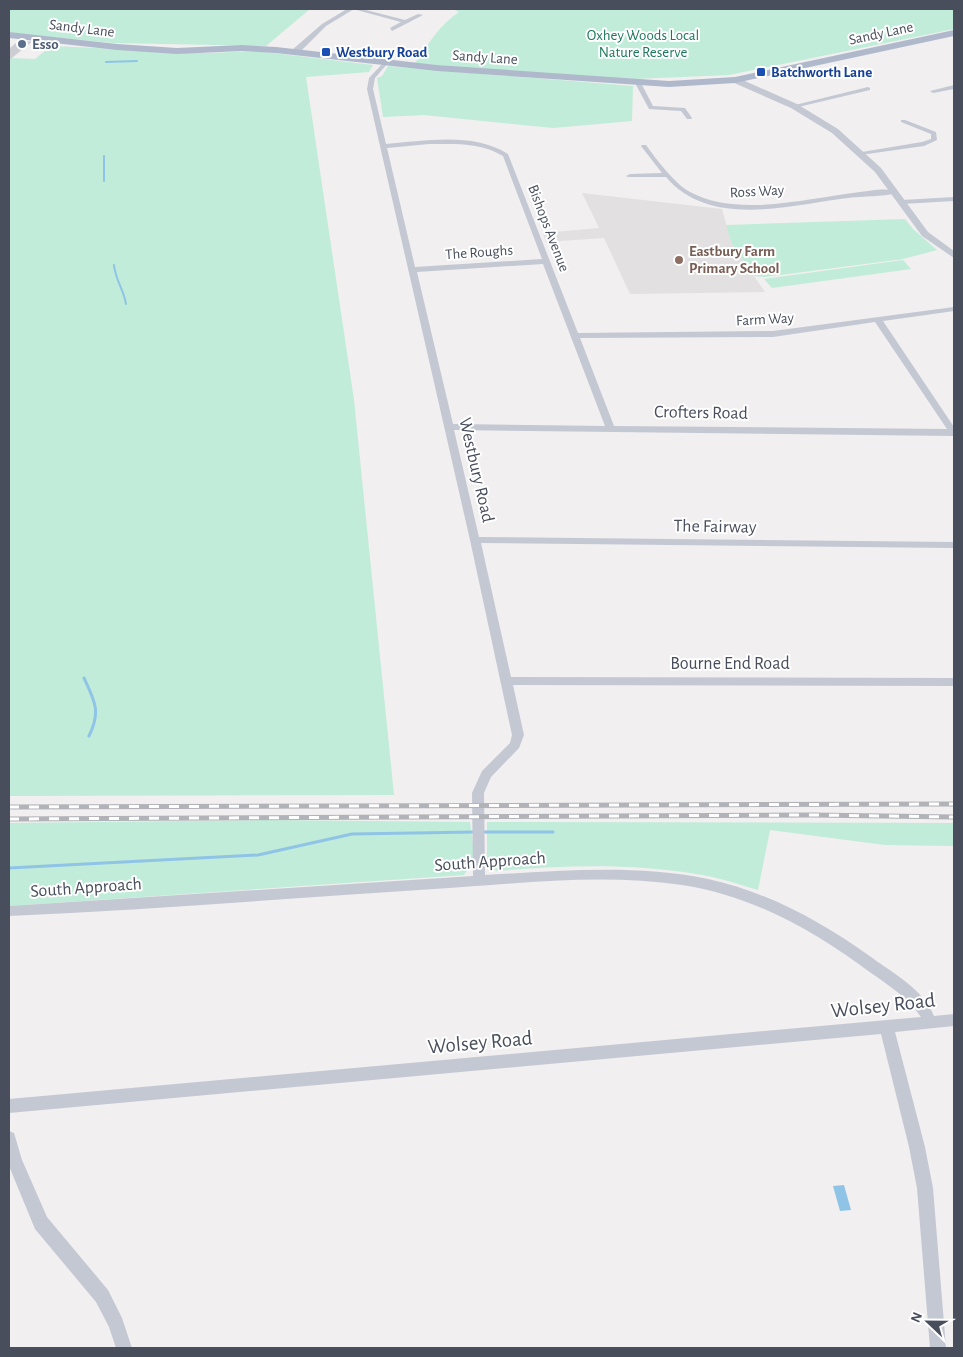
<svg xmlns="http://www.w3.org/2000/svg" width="963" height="1357" viewBox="0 0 963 1357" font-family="'Alegreya Sans',sans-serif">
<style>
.education{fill:#e2e0e0}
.green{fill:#c0ecd9}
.water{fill:#90c4e6}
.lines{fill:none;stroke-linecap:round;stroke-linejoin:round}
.stream-far1{stroke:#90c4e6;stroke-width:2}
.stream{stroke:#90c4e6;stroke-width:3}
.building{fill:#cccdd3;stroke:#d3d4da}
.minor{fill:#c3c8d3;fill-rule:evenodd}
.tertiary{fill:#c3c8d3;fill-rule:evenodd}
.primary{fill:#b0b9cc;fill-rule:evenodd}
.rail-casing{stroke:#b1b3b8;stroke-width:5}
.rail{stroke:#fff;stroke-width:3;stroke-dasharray:10;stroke-linecap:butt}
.service-dot{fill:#5c6f8a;stroke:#fff;stroke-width:2}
.transit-dot{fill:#1a4fb4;stroke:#fff;stroke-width:2}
.education-dot{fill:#8d6e63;stroke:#fff;stroke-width:2}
.labels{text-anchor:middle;stroke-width:4;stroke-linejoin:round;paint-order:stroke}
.far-street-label{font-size:15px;fill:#484e5b;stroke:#fff}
.far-park-label{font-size:15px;fill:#1d785c;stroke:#fff}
.far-service-label{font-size:15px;font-weight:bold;fill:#4e5e75;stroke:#fff;text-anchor:start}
.far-transit-label{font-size:15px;font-weight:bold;fill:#164399;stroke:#fff;text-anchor:start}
.far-education-label{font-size:15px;font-weight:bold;fill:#785e54;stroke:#fff;text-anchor:start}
.street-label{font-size:18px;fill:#484e5b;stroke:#fff}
.near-street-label{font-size:21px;fill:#484e5b;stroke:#fff}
</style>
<rect width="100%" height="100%" fill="#f1efef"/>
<!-- education -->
<path class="education" d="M582 193 722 209 732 244 765 292 630 294 604 238 546 242 543 233 599 228Z"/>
<!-- green -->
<path class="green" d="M9 9H310L266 46 113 43 9 33Z
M453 9H954V29L729 75 633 79 520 73 415 63C428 45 439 25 459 12Z
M51 46 209 53 257 51 373 65 369 72 306 77 354 400 394 795 9 796V58L35 59Z
M388 66 633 86 632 121 553 128 424 115 383 117 377 78 382 76Z
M905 219 913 229 937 250 903 259 765 277 754 276 732 244 726 225Z
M903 260 911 269 772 288 764 279Z
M267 820 470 822 475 859 464 875 9 906V823Z
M487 822 954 823V846L885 845 770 830 758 890C740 885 721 878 702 875 635 863 565 865 497 871L489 866 487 860Z"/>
<!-- water -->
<path class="water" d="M844 1185 851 1210 840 1211 833 1186Z"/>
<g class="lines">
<!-- stream-far1 -->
<path class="stream-far1" d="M106 62 137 61
M104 156V181
M114 265C115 279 124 290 126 304"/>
<!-- stream -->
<path class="stream" d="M84 678C95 701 101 712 89 736
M482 832H553
M9 868 258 855 352 834 475 832"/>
</g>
<!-- building -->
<path class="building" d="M19 41 31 42 9 60V49Z"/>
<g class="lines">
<!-- minor -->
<path class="minor" d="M353 9H362L405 20 418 14 423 15 392 31 390 28 401 22Z
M385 61 388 63 375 78 373 89 386 144C426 141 473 132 508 154L578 333 773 331 954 307V311L883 321 954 427V436L454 430 479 537 954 542V548L481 543 511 677 954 678V686L513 685 524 735 519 748 491 777 484 793 485 875C559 871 635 864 708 879 768 892 822 922 871 957 894 974 923 989 934 1016L954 1014V1026L895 1032 925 1147 933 1188 946 1348H930L917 1188 909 1147 881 1034 9 1113V1099L921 1017C908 998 890 986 871 973 814 931 754 896 682 885 600 873 516 884 434 889 292 898 150 910 9 916V906L473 876 472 793 482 771 510 743 512 735 470 540 367 89 369 78ZM429 144C455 144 480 142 503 156L542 259 415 267 387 148ZM543 264 605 426 453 424 417 272ZM875 322 947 429 614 426 580 338 773 337Z
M638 81 641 83 653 106 685 108 692 118 691 119H687L681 111 649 109 635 83Z
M954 85V89L933 93 930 91Z
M868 87 870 88V90L794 108 791 106Z
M901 120H905L936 132 937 140 924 146 860 155 859 154 862 152 922 142 931 139V134L901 122Z
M642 145H646C656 159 675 184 690 192 739 218 808 198 860 192 870 191 889 187 898 192 890 197 860 196 848 198 790 205 710 229 666 177H628L626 176 630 174 662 173 641 146Z
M954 197V201L902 204 898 202 902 200Z
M9 1131 14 1133 22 1160 47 1217 108 1290 122 1318 132 1348H116L109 1327 96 1302 35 1229 9 1166Z"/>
<!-- tertiary -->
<path class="tertiary" d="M347 9H354L326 26 298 54H292V50L322 24Z
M732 78H738L797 104 838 129 881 168 928 232 954 251V258L922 236 875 172 832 133 791 108 732 82Z"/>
<!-- primary -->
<path class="primary" d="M954 30V36L735 83 669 87 437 71 276 53 242 51 177 54 117 50 9 38V32L117 44 177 48 242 45 276 47 437 65 669 81 735 77Z"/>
<defs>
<path id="rail" d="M9 807 954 804
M9 819 813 815 954 817"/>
</defs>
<!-- rail casing -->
<use href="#rail" class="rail-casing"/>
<!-- rail -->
<use href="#rail" class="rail"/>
</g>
<!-- markers -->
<circle class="service-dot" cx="22" cy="44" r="5"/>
<g class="transit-dot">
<rect x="321" y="47" width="10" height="10" rx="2.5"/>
<rect x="756" y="67" width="10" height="10" rx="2.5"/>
</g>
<circle class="education-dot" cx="679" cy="260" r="5"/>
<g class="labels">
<!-- far-street labels -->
<g class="far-street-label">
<text transform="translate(82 28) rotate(7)" y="5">Sandy Lane</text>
<text transform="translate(881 33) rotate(-12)" y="5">Sandy Lane</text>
<text transform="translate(485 57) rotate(4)" y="5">Sandy Lane</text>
<text transform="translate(757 191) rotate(-3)" y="5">Ross Way</text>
<text transform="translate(549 228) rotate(69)" y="5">Bishops Avenue</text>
<text transform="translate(479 252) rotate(-4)" y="5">The Roughs</text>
<text transform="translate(765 319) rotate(-3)" y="5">Farm Way</text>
</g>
<!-- far-park labels -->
<g class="far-park-label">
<text x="643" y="40">Oxhey Woods Local<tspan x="643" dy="17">Nature Reserve</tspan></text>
</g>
<!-- far-service labels -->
<g class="far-service-label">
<text x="32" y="49">Esso</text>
</g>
<!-- far-transit labels -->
<g class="far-transit-label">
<text x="336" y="57">Westbury Road</text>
<text x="771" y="77">Batchworth Lane</text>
</g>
<!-- far-education labels -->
<g class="far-education-label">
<text x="689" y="256">Eastbury Farm<tspan x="689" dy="17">Primary School</tspan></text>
</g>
<!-- street labels -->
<g class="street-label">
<text transform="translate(701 412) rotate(1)" y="6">Crofters Road</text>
<text transform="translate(477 470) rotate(77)" y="6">Westbury Road</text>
<text transform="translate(715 526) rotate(1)" y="6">The Fairway</text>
<text x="730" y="669">Bourne End Road</text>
<text transform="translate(490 861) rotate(-4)" y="6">South Approach</text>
<text transform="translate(86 887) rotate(-4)" y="6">South Approach</text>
</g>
<!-- near-street labels -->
<g class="near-street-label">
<text transform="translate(883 1005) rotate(-6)" y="7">Wolsey Road</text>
<text transform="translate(480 1042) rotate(-5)" y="7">Wolsey Road</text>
</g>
</g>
<!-- border -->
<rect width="963" height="1357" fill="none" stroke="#484e5b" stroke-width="20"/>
<!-- north arrow -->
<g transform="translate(928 1322) rotate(292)" stroke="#ffffff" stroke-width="4" paint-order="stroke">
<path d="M0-4L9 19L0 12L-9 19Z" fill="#484e5b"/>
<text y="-8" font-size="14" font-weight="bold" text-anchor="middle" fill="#484e5b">N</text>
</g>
</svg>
